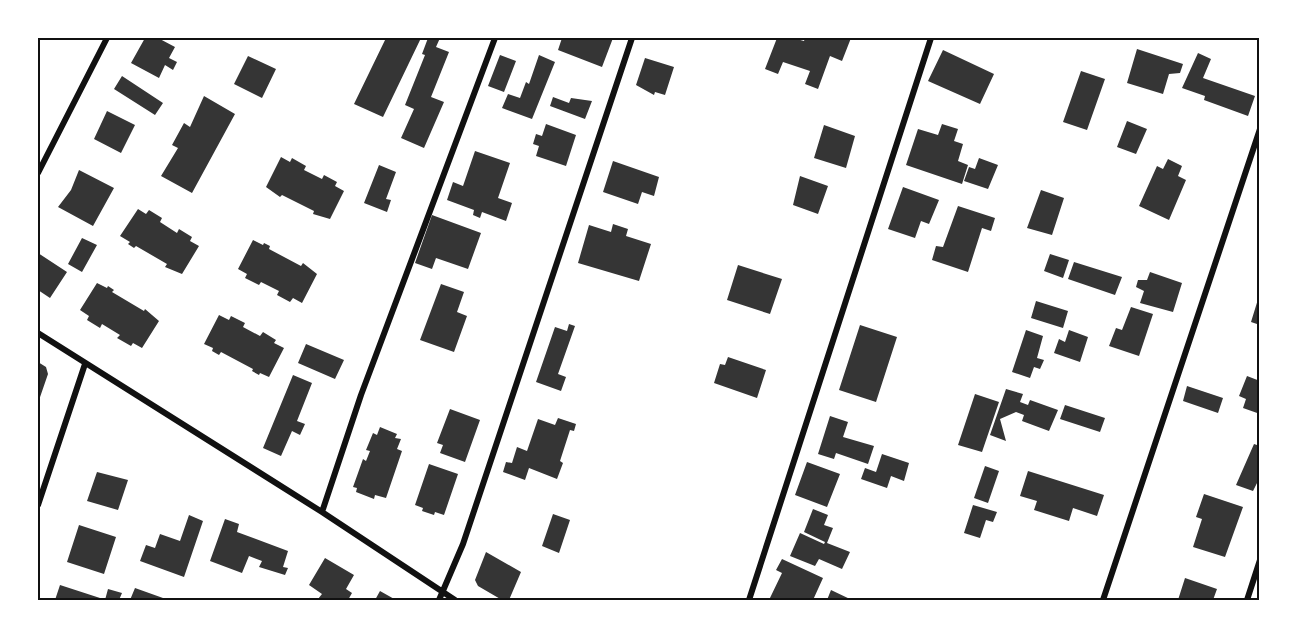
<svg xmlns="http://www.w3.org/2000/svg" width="1297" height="638" viewBox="0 0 1297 638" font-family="Ubuntu,sans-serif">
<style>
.building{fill:#353535}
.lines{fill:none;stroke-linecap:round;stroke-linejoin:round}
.minor{stroke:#111;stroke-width:6}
.neatline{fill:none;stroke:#111;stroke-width:2}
</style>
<rect width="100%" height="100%" fill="#fff"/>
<!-- building -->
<path class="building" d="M145 38H158L175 47 169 58 177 62 173 70 165 65 159 78 131 63Z
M386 38H421L383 117 354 104Z
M428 38H440L436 47 449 52 431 97 444 102 424 148 401 138 414 109 405 105 425 55 422 54Z
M562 38H613L602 67 558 50Z
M777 38H793L804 41 805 38H851L842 61 830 56 818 89 805 84 810 71 783 62 778 74 765 69Z
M1137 49 1183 64 1180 73 1169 74 1163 94 1127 83Z
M943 50 994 74 980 104 928 81Z
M1198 53 1211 59 1203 78 1255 96 1248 116 1204 100 1205 96 1182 88Z
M500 55 516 61 504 92 488 86Z
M539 55 555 62 532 119 502 108 508 94 520 98 526 82 529 84Z
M248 56 276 69 262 98 234 84Z
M645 58 674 67 665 95 655 92 654 95 636 85Z
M1081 71 1105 79 1087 130 1063 122Z
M122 76 163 103 155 115 114 89Z
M204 96 235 114 192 193 161 176 178 148 172 145 184 123 190 127Z
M553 97 569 103 571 98 592 101 585 119 550 106Z
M107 111 135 125 121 153 94 139Z
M1127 121 1147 129 1136 154 1117 147Z
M546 124 576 135 566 166 536 156 539 146 533 144 536 134 542 136Z
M942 124 958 129 954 141 963 144 958 161 968 165 962 184 906 165 918 129 938 135Z
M824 125 855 136 846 168 814 158Z
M475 151 510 163 498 198 512 203 506 221 482 212 480 218 473 215 474 210 447 200 453 182 463 186Z
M281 157 290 162 292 158 306 166 304 170 322 179 324 175 337 182 335 186 344 191 330 219 313 214 314 211 282 195 280 197 266 187Z
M979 158 998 165 988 189 964 181 969 167 975 169Z
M1168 159 1182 166 1178 176 1186 180 1169 220 1139 206 1157 166 1163 169Z
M613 161 659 177 654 196 642 192 638 204 603 192Z
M379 165 396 172 386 199 391 200 387 212 364 203Z
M79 170 114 188 93 226 58 207 71 190Z
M800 176 828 186 818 214 793 205Z
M903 187 939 200 929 224 921 221 915 238 888 229Z
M1041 190 1064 198 1052 235 1027 228Z
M958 206 995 218 991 231 982 228 968 272 932 260 936 246 943 247Z
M138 209 146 214 149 210 162 218 160 222 177 233 179 229 192 237 190 241 199 246 182 274 165 267 167 264 136 246 134 248 128 244 130 242 120 236Z
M432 215 481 233 468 269 436 258 432 269 415 263Z
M613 224 628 229 626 236 651 244 639 281 578 263 589 225 611 232Z
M82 238 97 245 82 272 68 264Z
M253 240 263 245 264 243 270 246 269 249 301 266 303 263 317 274 302 303 293 298 290 302 277 295 279 291 261 282 259 285 245 278 247 274 238 269Z
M38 253 67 272 50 298 38 290Z
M1050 254 1069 260 1063 278 1044 271Z
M1074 262 1122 277 1115 295 1068 279Z
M738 265 782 279 770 314 727 300Z
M1150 272 1182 283 1173 312 1140 303 1144 291 1136 287 1138 280H1147Z
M97 283 107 288 108 286 114 290 112 292 144 311 145 309 159 321 142 348 133 343 131 346 117 338 120 335 102 324 100 328 87 320 89 316 80 310Z
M441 284 464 292 457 312 467 316 454 352 420 340Z
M1259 296H1260V325L1251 322Z
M1036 301 1068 311 1063 328 1031 318Z
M1131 307 1153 314 1139 356 1109 346 1116 328 1122 330Z
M219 315 229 320 231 316 245 323 243 327 260 336 263 332 276 340 274 343 284 348 269 377 260 373 259 375 252 371 253 369 221 352 219 355 212 351 213 348 204 344Z
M569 324 575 326 558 374 566 377 561 391 536 382 555 327 567 331Z
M860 325 897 337 876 402 839 390Z
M1026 330 1043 336 1037 358 1044 360 1040 369 1034 367 1030 378 1012 372Z
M1069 330 1088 337 1080 362 1054 353 1059 339 1065 342Z
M306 344 344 360 335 379 298 363Z
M728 357 766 370 757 398 714 383 720 364 725 365Z
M38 362 46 367 48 374 38 403Z
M293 375 312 383 297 421 305 424 300 435 292 431 281 456 263 448Z
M1247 376 1260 381V414L1243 408 1246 399 1239 396Z
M1187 386 1223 398 1218 413 1183 401Z
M1006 389 1023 394 1020 402 1028 405 1030 400 1058 410 1049 431 1022 421 1024 415 1016 412 1000 419 1006 441 990 435Z
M975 394 999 402 982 452 958 445Z
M1065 405 1105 418 1100 432 1060 419Z
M450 409 480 420 465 462 440 453 443 445 437 443Z
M830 416 848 422 843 437 874 446 868 464 836 453 834 459 818 454Z
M558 418 576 424 574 431 570 430 560 461 563 463 557 479 529 468 525 480 503 472 506 462 512 463 517 447 527 451 538 419 555 425Z
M380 427 397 434 395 438 401 439 397 449 402 451 386 498 375 495 374 499 356 492 357 488 353 487 363 459 366 461 370 451 366 450 373 433 377 435Z
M1254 444 1260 446V477L1253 491 1236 485Z
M882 454 909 463 904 481 891 476 887 488 861 479 865 468 876 472Z
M807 462 840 474 827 507 795 495Z
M429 464 458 474 444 515 435 512 434 515 422 511 423 508 415 505Z
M985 466 999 471 988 503 974 498Z
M1028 471 1104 495 1097 516 1073 508 1069 521 1034 510 1037 501 1020 496Z
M97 472 128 480 118 510 87 501Z
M1204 494 1243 507 1225 557 1193 547 1202 519 1196 517Z
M973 505 997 512 993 522 986 520 980 538 964 533Z
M813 509 828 515 824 525 833 528 827 543 850 552 842 569 819 559 815 566 790 556 800 533 824 544 825 542 804 532Z
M553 514 570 520 559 553 542 546Z
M189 515 203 521 184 577 140 561 146 545 155 548 160 534 180 541Z
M225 519 239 524 237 532 288 551 283 567 288 568 285 575 259 567 262 561 249 556 242 573 210 561Z
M79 525 116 537 104 574 67 562Z
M486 552 521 572 509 600H502L478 586 475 580Z
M325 558 354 575 346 589 352 593 348 600 341 598 339 600H320L318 599 322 594 309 585Z
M782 559 823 578 813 600H769L782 573 776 570Z
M1185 578 1217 589 1213 600H1178Z
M60 585 100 598 99 600H55Z
M135 588 163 598 162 600H130Z
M108 589 122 593 119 600H105Z
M831 590 852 600H827Z
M380 591 396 600H375Z"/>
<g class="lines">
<!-- minor -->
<path class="minor" d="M38 173 107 38
M38 333 322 512 455 600
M38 505 85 364
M322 512 361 395 495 38
M439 600 463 544 632 38
M749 600 931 38
M1103 600 1260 129
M1247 600 1260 560"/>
</g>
<!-- border -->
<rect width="1297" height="638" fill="none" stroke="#ffffff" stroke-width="78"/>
<rect x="39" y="39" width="1219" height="560" class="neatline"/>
</svg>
